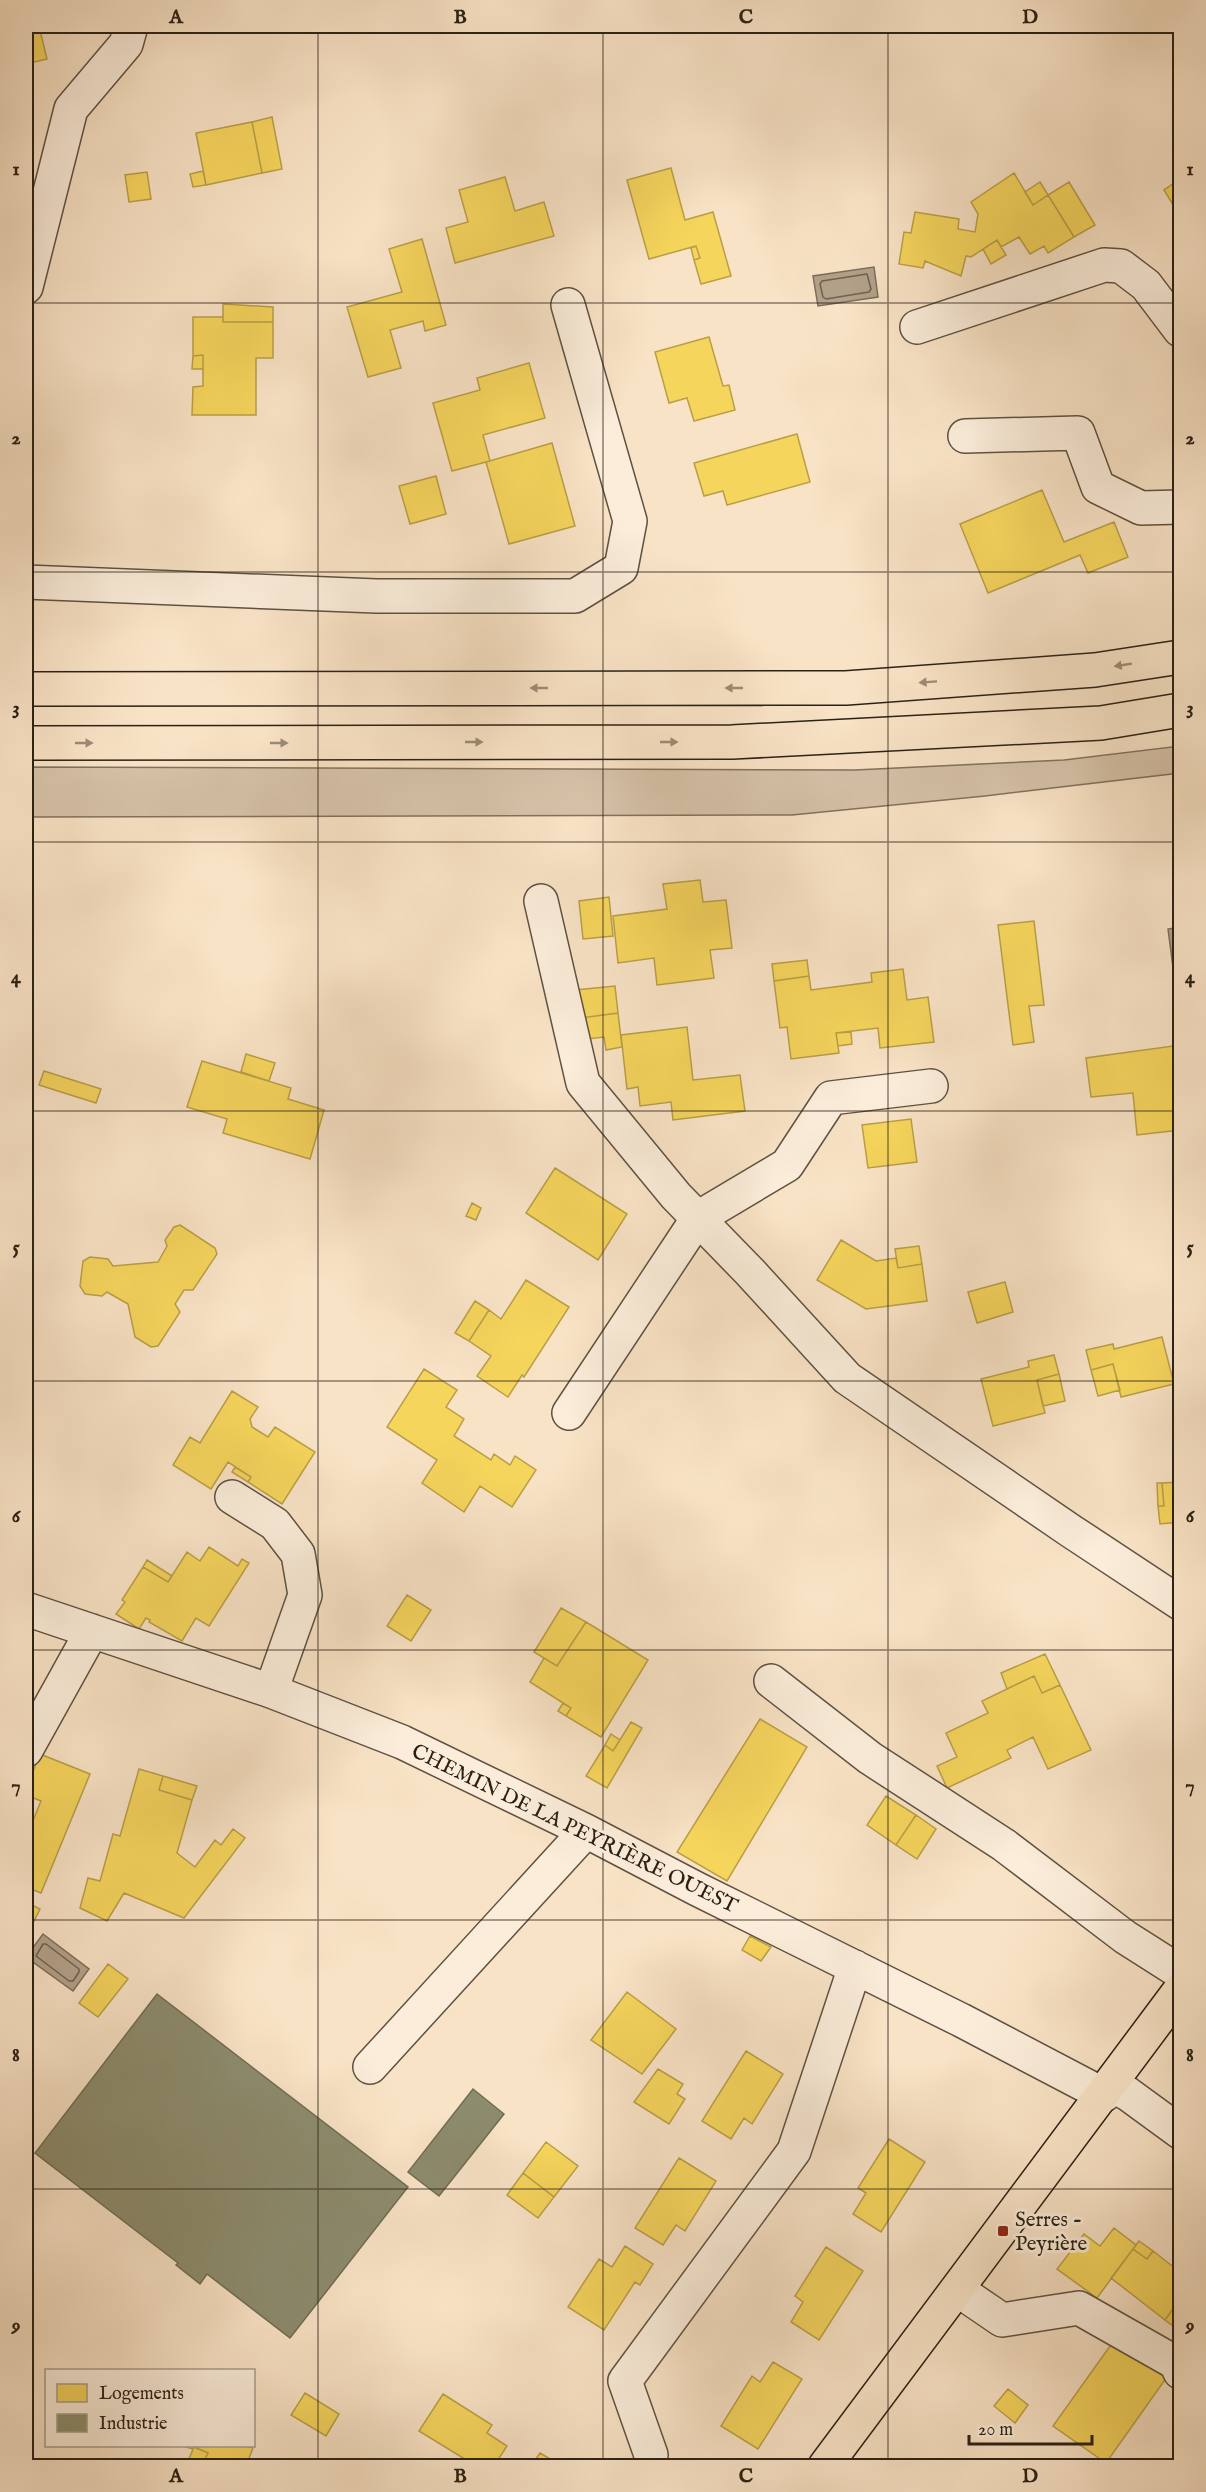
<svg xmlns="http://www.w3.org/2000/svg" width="1206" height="2492" viewBox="0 0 1206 2492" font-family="'IM FELL English',serif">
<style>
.green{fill:#d6c2a8;stroke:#80725f;stroke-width:1.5}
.water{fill:#b3a18a;stroke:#7c6e5c;stroke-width:1.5}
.homes{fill:#f6d55c;stroke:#b99f47;stroke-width:1.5}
.industry{fill:#8c8c6e;stroke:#6f6c54;stroke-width:1.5}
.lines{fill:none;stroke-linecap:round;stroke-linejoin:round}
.shore{stroke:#6e6150;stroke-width:1.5}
.minor-casing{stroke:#5e5242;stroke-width:36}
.major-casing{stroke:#2a2116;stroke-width:36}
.minor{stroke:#fbedda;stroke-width:33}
.major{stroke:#f9e3c6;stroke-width:33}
.oneway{fill:#9c8c77}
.grid{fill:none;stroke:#2a2116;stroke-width:1.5;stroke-opacity:0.55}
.poi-dot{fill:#8f2418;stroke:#fbedda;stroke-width:2}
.labels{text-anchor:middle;stroke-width:6;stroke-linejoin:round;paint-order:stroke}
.street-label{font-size:21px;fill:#2a2116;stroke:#fbedda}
.poi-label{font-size:21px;fill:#2a2116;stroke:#fbedda;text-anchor:start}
.neatline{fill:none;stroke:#2a2116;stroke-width:2}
.grid-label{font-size:20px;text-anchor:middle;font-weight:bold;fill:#2a2116}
</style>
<rect width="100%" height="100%" fill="#f9e3c6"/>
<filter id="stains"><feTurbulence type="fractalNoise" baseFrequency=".00333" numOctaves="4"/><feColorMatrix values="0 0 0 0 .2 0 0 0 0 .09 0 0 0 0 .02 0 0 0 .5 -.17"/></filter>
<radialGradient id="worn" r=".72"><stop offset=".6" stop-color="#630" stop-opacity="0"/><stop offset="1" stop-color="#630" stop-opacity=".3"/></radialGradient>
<!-- green -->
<path class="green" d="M1180 746V773L985 796 792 815 26 817V767L855 770 1064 760Z"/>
<!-- water -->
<path class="water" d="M874 267 878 297 818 306 813 276Z
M1180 927V989L1176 990 1168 929Z
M43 1934 89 1969 73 1991 26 1957Z"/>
<!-- homes -->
<path class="homes" d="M26 26H39L47 59 26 64Z
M272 117 282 169 262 173 252 122Z
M252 122 262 173 206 185 196 133Z
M671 168 685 220 713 212 731 276 701 284 694 260 700 258 696 246 649 259 627 180Z
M203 171 206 185 193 187 190 174Z
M147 172 151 199 129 202 125 175Z
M1014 173 1033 205 1048 195 1074 237 1048 253 1044 246 1030 254 1019 237 1001 247 997 240 971 257 966 256 961 276 925 261 923 268 899 264 904 232 911 233 915 212 959 219 958 229 975 232 978 214 971 202Z
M505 177 515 211 544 202 554 236 455 263 446 228 468 222 459 190Z
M1180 179V216L1164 190Z
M1040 182 1048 195 1033 205 1025 192Z
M1069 182 1095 225 1074 237 1048 195Z
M422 239 446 325 425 331 423 321 390 330 401 368 368 377 347 307 402 292 389 249Z
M997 240 1006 255 991 264 983 249Z
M696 246 700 258 694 260 691 248Z
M223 304 273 307V322H223Z
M193 317H223V322H273V358H256V415H192L193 387 203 386V355L193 356Z
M709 337 723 386 729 385 735 410 694 421 687 398 669 403 655 352Z
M203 355V369H192L193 356Z
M529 363 545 418 483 435 490 461 452 471 433 403 480 390 477 378Z
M797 434 810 482 727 505 723 491 704 496 694 463Z
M552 443 575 526 509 544 486 462Z
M436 476 446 514 410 524 399 486Z
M1042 490 1064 542 1114 522 1128 557 1088 573 1080 555 988 593 960 524Z
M700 880 703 902 726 900 732 948 710 950 714 978 657 985 654 958 618 963 613 916 667 909 663 884Z
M609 897 613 936 583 939 579 901Z
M1034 921 1044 1005 1029 1006 1034 1042 1013 1045 998 925Z
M807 960 809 976 774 981 772 964Z
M903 969 907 1000 928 997 934 1042 880 1048 878 1028 836 1033 839 1053 791 1059 787 1027 780 1028 774 981 809 976 811 990 872 982 871 973Z
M615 986 618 1013 573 1019 565 991Z
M618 1013 622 1047 606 1050 604 1037 579 1040 573 1019Z
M687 1027 693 1080 740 1075 745 1111 673 1120 671 1102 640 1106 638 1087 627 1089 621 1035Z
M851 1032 852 1044 838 1046 836 1033Z
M1180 1045V1130L1137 1135 1133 1093 1091 1097 1086 1058Z
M246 1054 275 1063 269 1081 241 1072Z
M202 1061 291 1088 288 1099 324 1110 310 1159 223 1133 227 1119 187 1107Z
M44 1071 101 1089 96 1103 39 1085Z
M911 1119 917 1162 868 1168 862 1125Z
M555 1168 627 1214 598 1260 526 1213Z
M472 1203 481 1208 476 1220 466 1216Z
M180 1225 215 1248 217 1254 193 1290H184L175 1304 180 1312 158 1346 151 1347 135 1337 128 1304 107 1292 102 1296 85 1294 80 1286 83 1261 90 1257 108 1259 113 1266 158 1262 167 1246 165 1240 174 1227Z
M841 1240 876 1261 896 1258 898 1268 922 1264 927 1301 866 1309 817 1280Z
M919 1246 922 1264 898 1268 895 1249Z
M526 1280 569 1307 524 1377 522 1375 508 1397 477 1376 491 1356 469 1341 489 1310 501 1319Z
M1005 1282 1013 1312 977 1323 968 1292Z
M475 1301 489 1310 469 1341 455 1333Z
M1162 1337 1174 1384 1121 1397 1113 1364 1091 1370 1086 1350 1113 1344 1114 1349Z
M1054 1355 1059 1374 1037 1380 1045 1413 993 1426 981 1379 1029 1367 1028 1361Z
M1113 1364 1120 1390 1098 1396 1091 1370Z
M424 1369 457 1390 446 1407 464 1419 454 1436 491 1460 494 1454 510 1465 515 1456 536 1470 512 1507 480 1486 464 1512 422 1483 437 1460 387 1427Z
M1059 1374 1065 1401 1043 1406 1037 1380Z
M232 1391 258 1407 250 1419 252 1427 268 1437 275 1427 315 1452 282 1504 248 1482 251 1477 228 1462 211 1489 173 1465 190 1437 200 1443Z
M235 1467 251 1477 248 1482 232 1472Z
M1180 1482V1522L1160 1524 1158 1506H1164L1162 1483Z
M1157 1483H1162L1164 1506H1158Z
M209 1547 238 1566 242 1559 249 1563 209 1626 196 1618 182 1641 149 1622 150 1620 146 1618 139 1629 116 1614 125 1602 122 1600 143 1567 168 1582 187 1552 200 1561Z
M147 1560 172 1576 168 1582 143 1567Z
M407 1595 431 1610 411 1641 387 1626Z
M561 1608 586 1622 557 1666 534 1652Z
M586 1622 648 1660 601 1737 566 1716 571 1708 530 1682 544 1658 557 1666Z
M1045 1654 1060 1685 1042 1693 1034 1676 1007 1689 1001 1673Z
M1034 1676 1042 1693 1060 1685 1091 1750 1048 1769 1033 1737 1007 1750 1011 1758 947 1788 937 1766 957 1757 946 1733 988 1713 982 1701Z
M563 1703 571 1708 566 1716 558 1711Z
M760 1719 807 1747 727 1881 677 1852Z
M631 1722 642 1728 607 1788 586 1776 605 1745 613 1751Z
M611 1734 620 1740 613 1751 605 1745Z
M40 1754 90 1774 41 1893 26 1887V1838L41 1801 26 1795V1789Z
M139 1769 163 1776 159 1790 192 1800 177 1853 195 1867 215 1840 221 1845 233 1829 245 1838 184 1918 124 1893 107 1921 80 1908 88 1878 100 1881 113 1834 120 1836Z
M163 1776 197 1786 192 1800 159 1790Z
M886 1796 916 1815 896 1845 867 1825Z
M916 1815 936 1829 917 1859 896 1845Z
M26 1902 40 1909 26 1937Z
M750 1936 771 1947 761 1961 742 1950Z
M108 1964 128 1979 98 2017 79 2003Z
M627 1992 676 2029 642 2074 591 2040Z
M746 2051 783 2074 752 2124 744 2118 731 2139 702 2121Z
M658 2069 683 2084 677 2094 685 2099 669 2124 634 2102Z
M889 2139 925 2162 881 2232 853 2214 866 2193 858 2188Z
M546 2142 578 2166 554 2197 523 2173Z
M679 2158 716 2181 685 2231 676 2225 663 2245 635 2228Z
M523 2173 554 2197 538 2218 507 2195Z
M1114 2228 1136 2245 1097 2298 1057 2269 1084 2234 1100 2246Z
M1139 2241 1153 2251 1147 2259 1133 2249Z
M625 2246 653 2264 640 2285 635 2282 604 2330 568 2307 599 2259 612 2267Z
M826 2247 863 2271 819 2340 791 2322 803 2302 795 2296Z
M1133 2249 1147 2259 1153 2251 1180 2272V2299L1165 2320 1111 2278Z
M1180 2299V2331L1165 2320Z
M1115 2339 1167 2377 1106 2463 1053 2426Z
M773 2362 802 2379 758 2449 721 2426 752 2376 760 2382Z
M1008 2389 1028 2405 1015 2423 994 2406Z
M305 2393 339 2414 326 2436 291 2415Z
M443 2394 492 2425 487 2433 507 2446 494 2466H476L419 2431Z
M183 2446H247L253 2448 246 2466H202L208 2453 194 2447 193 2449Z
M194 2447 208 2453 202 2466 188 2461Z
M540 2453 562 2466H531Z"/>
<!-- industry -->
<path class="industry" d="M157 1994 408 2187 290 2338 207 2274 200 2284 176 2265 178 2263 35 2153Z
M473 2089 504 2114 439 2196 408 2172Z"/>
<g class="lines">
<!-- shore -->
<path class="shore" d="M867 274 871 289 869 292 826 299 823 297 820 284 822 281Z
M43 1944H46L79 1969V1972L73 1981H69L36 1956Z"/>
<defs>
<path id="minor" d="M26 287 71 109 126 44 131 26
M917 327 1104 265 1121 266 1146 285 1180 330
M965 436 1078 433 1098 487 1141 508 1180 507
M26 582 376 596H575L621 568 630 521 568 305
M541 901 583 1083 676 1196 750 1272 847 1378 1071 1531 1180 1603
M569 1413 698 1218 787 1165 831 1098 931 1086
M232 1497 275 1524 298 1554 305 1595 271 1691
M26 1609 271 1691 402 1742 586 1831 697 1889 961 2020 1104 2095
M771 1681 870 1758 1004 1845 1125 1937 1180 1972
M26 1750 92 1631
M370 2067 586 1831
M1112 2085 1128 2094 1180 2132
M958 2290 1002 2320 1079 2308 1176 2363 1180 2372
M651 2455 625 2381 794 2151 855 1967"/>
<path id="major" d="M26 689 846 688 1095 670 1180 657
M26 743 732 742 1101 723 1180 710
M825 2466 1180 1990"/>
</defs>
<!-- minor casing -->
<use href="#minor" class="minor-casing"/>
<!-- major casing -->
<use href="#major" class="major-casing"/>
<!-- minor -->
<use href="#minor" class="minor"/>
<!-- major -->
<use href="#major" class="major"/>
</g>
<!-- one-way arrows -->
<defs><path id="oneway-solid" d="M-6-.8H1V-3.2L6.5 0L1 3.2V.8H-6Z" transform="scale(1.5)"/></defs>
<g class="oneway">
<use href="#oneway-solid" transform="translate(1123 665) rotate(171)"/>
<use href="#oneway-solid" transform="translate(928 682) rotate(176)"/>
<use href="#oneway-solid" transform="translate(539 688) rotate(180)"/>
<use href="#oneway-solid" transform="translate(734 688) rotate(180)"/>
<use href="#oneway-solid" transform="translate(474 742)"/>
<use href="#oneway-solid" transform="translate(669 742)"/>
<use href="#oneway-solid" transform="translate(84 743)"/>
<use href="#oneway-solid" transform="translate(279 743)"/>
</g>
<!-- grid -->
<path class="grid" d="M318 26V2466M603 26V2466M888 26V2466M26 303H1180M26 572H1180M26 842H1180M26 1111H1180M26 1381H1180M26 1650H1180M26 1920H1180M26 2189H1180"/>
<!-- markers -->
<rect class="poi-dot" x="997" y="2225" width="12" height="12" rx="3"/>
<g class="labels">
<!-- street labels -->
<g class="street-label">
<text transform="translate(575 1828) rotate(26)" y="7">CHEMIN DE LA PEYRIÈRE OUEST</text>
</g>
<!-- poi labels -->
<g class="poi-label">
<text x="1015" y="2226">Serres -<tspan x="1015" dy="24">Peyrière</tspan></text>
</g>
</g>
<!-- margin -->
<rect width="1206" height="2492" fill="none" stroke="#f9e3c6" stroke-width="66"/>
<!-- legend -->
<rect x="45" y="2369" width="210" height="78" fill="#fbedda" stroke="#a79b8c" stroke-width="1.5"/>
<rect x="57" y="2384" width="30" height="18" fill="#f6d55c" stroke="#a79b8c" stroke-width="1.5"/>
<text x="99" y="2399" font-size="18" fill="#2a2116">Logements</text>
<rect x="57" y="2414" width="30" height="18" fill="#8c8c6e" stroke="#a79b8c" stroke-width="1.5"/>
<text x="99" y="2429" font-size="18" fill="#2a2116">Industrie</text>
<!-- scale -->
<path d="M969 2435v9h123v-9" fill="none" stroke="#2a2116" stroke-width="3"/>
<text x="978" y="2435" font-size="18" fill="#2a2116" stroke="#fbedda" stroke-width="4.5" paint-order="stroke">20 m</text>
<rect x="33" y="33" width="1140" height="2426" class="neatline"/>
<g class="grid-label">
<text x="176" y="23">A</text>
<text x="460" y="23">B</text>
<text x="746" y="23">C</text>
<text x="1030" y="23">D</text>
<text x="16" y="175">1</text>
<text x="1190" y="175">1</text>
<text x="16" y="444">2</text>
<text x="1190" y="444">2</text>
<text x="16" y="714">3</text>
<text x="1190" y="714">3</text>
<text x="16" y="983">4</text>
<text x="1190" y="983">4</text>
<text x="16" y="1253">5</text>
<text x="1190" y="1253">5</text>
<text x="16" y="1522">6</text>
<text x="1190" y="1522">6</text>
<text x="16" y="1792">7</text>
<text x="1190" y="1792">7</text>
<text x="16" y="2061">8</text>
<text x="1190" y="2061">8</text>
<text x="16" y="2331">9</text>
<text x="1190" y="2331">9</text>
<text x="176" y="2482">A</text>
<text x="460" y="2482">B</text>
<text x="746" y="2482">C</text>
<text x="1030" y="2482">D</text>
</g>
<rect width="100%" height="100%" filter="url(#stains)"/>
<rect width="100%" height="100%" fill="url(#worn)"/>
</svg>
